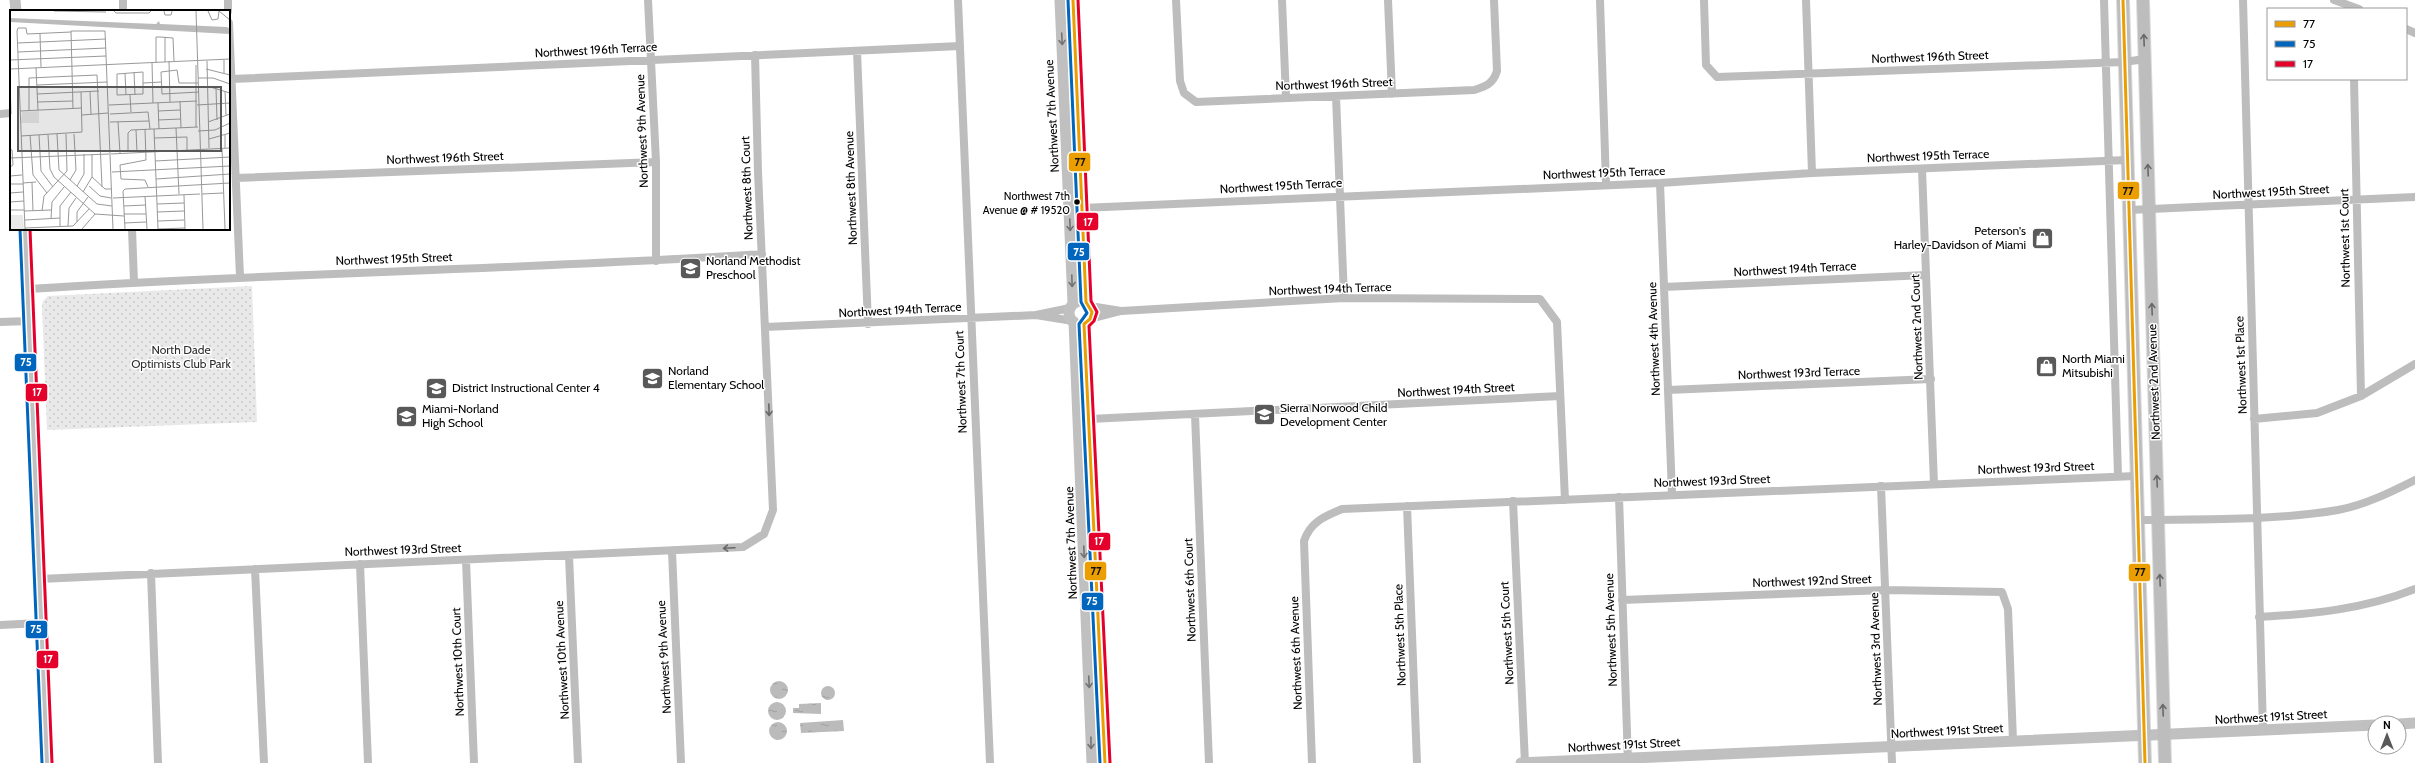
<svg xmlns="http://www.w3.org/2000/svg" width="2415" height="763" viewBox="0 0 2415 763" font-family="Cabin,sans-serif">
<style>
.park{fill:url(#park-dots)}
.water{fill:url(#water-ripples)}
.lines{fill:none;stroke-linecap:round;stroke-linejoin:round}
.primary-casing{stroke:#dbdbdb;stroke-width:14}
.street{stroke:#bdbdbd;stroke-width:8}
.secondary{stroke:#c0c0c0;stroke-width:11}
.primary{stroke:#bdbdbd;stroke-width:12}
.bus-1-casing{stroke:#fff;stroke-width:6}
.bus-2-casing{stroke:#fff;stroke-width:6}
.bus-3-casing{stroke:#fff;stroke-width:6}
.bus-1{stroke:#eb9e00;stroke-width:3}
.bus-2{stroke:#0065bd;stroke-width:3}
.bus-3{stroke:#e4002b;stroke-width:3}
.oneway{stroke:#737373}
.oneway2{stroke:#686868}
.bus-dot{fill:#000;stroke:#fff;stroke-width:1.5}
.labels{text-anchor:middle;stroke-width:3;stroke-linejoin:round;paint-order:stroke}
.bus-label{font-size:11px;fill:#000;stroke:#fff;text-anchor:end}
.street-label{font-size:12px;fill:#000;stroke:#fff}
.poi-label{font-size:12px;fill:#000;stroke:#fff;text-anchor:start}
.park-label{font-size:12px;fill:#2e2e2e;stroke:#fff}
.inset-road{fill:none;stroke:#999;stroke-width:1}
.view{fill:#595959;fill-opacity:0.15;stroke:#595959;stroke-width:2}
.inset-edge{fill:none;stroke:#000;stroke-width:2}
.line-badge{stroke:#fff;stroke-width:1.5}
.badge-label{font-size:11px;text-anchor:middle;font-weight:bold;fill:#fff}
.pale-badge-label{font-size:11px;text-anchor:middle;font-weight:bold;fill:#111}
</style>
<defs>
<pattern id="park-dots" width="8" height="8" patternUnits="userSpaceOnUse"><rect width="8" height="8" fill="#e9e9e9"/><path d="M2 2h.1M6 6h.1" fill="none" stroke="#c6c6c6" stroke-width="1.8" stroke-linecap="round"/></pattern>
<pattern id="water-ripples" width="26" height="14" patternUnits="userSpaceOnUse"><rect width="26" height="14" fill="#bbb"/><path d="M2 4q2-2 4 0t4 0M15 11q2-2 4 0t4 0" fill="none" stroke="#9f9f9f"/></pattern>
</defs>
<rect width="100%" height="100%" fill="#fff"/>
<!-- park -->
<path class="park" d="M252 286 257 422 47 430 42 307 43 301 48 296Z"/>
<!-- water -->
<path class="water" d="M770 690a9 9 0 1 1 18 0a9 9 0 1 1-18 0Z
M821 693a7 7 0 1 1 14 0a7 7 0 1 1-14 0Z
M768 711a9 9 0 1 1 18 0a9 9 0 1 1-18 0Z
M821 703V714L793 713V708H799V704Z
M843 720 844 731 801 733 800 723Z
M769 731a9 9 0 1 1 18 0a9 9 0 1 1-18 0Z"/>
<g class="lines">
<defs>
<path id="primary" d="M2123 0 2145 763
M2143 0 2165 763"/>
</defs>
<!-- primary casing -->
<use href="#primary" class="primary-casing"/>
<!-- street -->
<path class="street" d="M123 0V11
M228 0V11
M648 0 656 162V261
M958 0 990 763
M1176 0 1180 81 1184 93 1196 102 1474 90C1486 86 1493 84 1497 71L1494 0
M1282 0 1286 98
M1388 0 1392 94
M1600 0 1606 184
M1704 0 1706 65 1717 77 2124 62 2145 59
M1806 0 1812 173
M2104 0 2118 476
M2243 0 2263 730
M2334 0 2359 9
M229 23 240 277
M2406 29 2415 33
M857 51 868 324
M232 79 960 46
M2354 79 2361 396
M1336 96 1344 298
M0 114 11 113
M1922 169 1934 484
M236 178 656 162
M1660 183 1672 494
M1082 208 1660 183 1812 173 2127 160
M2129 210 2415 197
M132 229 134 282
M1664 287 1926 275
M28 289C272 273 517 270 762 254
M1090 306 1121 311
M1036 315 1070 308
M1090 319 1121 311 1344 298 1540 299 1557 322 1565 500
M0 322 29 321
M765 327 1036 315 1073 321
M1668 390 1931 379
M1195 415 1209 763
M1090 419 1560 396
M2254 419 2317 413 2361 396 2415 364
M1881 486 1892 763
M1619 497 1628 762
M1513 501 1525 763
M1407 506 1417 763
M2137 520C2204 519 2272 521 2338 510 2365 505 2391 492 2415 480
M672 551 681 763
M569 556 578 763
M466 560 474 763
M360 564 368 763
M255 569 264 763
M151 573 158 763
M40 579 743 547 764 534 773 510 758 172 755 55
M1622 600 1886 590 2002 592 2008 609 2013 741
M2259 617C2313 614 2365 609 2415 589
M0 625 41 623
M1312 763 1304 541C1310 522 1325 516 1342 509L2136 476"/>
<!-- secondary -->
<path class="secondary" d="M15 0 16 11
M1060 0 1073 303
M1073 0 1086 302
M25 229 47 763
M1069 313a12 12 0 1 1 24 0a12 12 0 1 1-24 0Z
M1074 322 1092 763
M1084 324 1105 763
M2399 724 2415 723
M1521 763 2375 725"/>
<!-- primary -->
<use href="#primary" class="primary"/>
<defs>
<path id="bus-1" d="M1073 0 1086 302 1092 312 1090 319 1084 324 1105 763
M2123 0 2145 763"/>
<path id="bus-2" d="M1068 0 1081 302 1087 313 1079 324 1100 763
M20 229 42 763"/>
<path id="bus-3" d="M1078 0 1091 301 1097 312 1094 321 1089 326 1110 763
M30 229 52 763"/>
</defs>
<!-- bus-1 casing -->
<use href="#bus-1" class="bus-1-casing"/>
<!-- bus-2 casing -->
<use href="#bus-2" class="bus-2-casing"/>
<!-- bus-3 casing -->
<use href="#bus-3" class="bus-3-casing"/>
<!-- bus-1 -->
<use href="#bus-1" class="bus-1"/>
<!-- bus-2 -->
<use href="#bus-2" class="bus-2"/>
<!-- bus-3 -->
<use href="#bus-3" class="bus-3"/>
</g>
<!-- one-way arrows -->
<defs><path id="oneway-shaft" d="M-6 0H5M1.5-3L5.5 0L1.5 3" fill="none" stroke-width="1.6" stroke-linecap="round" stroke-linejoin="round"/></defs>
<g class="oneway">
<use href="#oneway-shaft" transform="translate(1062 39) rotate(87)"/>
<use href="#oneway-shaft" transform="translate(1070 225) rotate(88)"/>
<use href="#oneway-shaft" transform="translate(1072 281) rotate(88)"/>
<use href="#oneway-shaft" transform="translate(1084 552) rotate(88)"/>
<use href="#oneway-shaft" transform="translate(1089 682) rotate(87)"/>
<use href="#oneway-shaft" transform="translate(1091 743) rotate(89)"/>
</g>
<g class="oneway2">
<use href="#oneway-shaft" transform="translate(2144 40) rotate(-92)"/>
<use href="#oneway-shaft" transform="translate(2148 170) rotate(-92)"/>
<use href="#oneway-shaft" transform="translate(2152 309) rotate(-92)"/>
<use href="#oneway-shaft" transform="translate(769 410) rotate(88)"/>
<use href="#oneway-shaft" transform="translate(2157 481) rotate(-93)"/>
<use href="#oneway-shaft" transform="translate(729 548) rotate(177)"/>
<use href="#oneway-shaft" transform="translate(2160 580) rotate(-92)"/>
<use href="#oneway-shaft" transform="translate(2163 710) rotate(-92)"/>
</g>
<!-- icons -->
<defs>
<symbol id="shop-square" viewBox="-11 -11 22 22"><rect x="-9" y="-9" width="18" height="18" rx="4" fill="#595959" stroke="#fff"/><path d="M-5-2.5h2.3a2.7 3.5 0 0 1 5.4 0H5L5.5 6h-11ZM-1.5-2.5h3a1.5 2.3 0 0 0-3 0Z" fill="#fff"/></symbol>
<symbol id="school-square" viewBox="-11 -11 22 22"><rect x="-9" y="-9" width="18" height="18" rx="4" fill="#595959" stroke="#fff"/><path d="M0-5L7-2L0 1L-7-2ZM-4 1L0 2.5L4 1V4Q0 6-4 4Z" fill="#fff"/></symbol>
</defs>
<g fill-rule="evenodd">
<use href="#shop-square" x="2030" y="226" width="25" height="25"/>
<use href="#school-square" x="678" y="256" width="25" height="25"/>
<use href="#shop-square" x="2034" y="354" width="25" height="25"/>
<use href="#school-square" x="640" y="366" width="25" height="25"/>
<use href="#school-square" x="424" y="376" width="25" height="25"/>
<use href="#school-square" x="1252" y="402" width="25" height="25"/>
<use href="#school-square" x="394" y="404" width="25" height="25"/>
</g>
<!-- markers -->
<circle class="bus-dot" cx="1077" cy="202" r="3.5"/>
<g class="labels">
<!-- bus labels -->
<g class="bus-label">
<text x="1070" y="200">Northwest 7th<tspan x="1070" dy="14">Avenue @ # 19520</tspan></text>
</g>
<!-- street labels -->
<g class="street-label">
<text transform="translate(596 50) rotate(-3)" y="4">Northwest 196th Terrace</text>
<text transform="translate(1930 57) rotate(-2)" y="4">Northwest 196th Street</text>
<text transform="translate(1334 84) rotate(-2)" y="4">Northwest 196th Street</text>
<text transform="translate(1052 116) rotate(-93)" y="4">Northwest 7th Avenue</text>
<text transform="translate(642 131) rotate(-92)" y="4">Northwest 9th Avenue</text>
<text transform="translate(1928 156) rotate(-2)" y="4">Northwest 195th Terrace</text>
<text transform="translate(445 158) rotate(-2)" y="4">Northwest 196th Street</text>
<text transform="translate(1604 173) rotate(-2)" y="4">Northwest 195th Terrace</text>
<text transform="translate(1281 186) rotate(-3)" y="4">Northwest 195th Terrace</text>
<text transform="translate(747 188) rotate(-92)" y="4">Northwest 8th Court</text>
<text transform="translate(851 188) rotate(-92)" y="4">Northwest 8th Avenue</text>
<text transform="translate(2271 192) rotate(-3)" y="4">Northwest 195th Street</text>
<text transform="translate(2345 238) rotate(-91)" y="4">Northwest 1st Court</text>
<text transform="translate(394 259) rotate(-2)" y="4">Northwest 195th Street</text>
<text transform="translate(1795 269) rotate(-3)" y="4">Northwest 194th Terrace</text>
<text transform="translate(1330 289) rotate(-2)" y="4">Northwest 194th Terrace</text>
<text transform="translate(900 310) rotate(-3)" y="4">Northwest 194th Terrace</text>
<text transform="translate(1917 327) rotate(-92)" y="4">Northwest 2nd Court</text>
<text transform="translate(1654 339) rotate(-92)" y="4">Northwest 4th Avenue</text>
<text transform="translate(2241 365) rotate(-92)" y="4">Northwest 1st Place</text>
<text transform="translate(1799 373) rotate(-2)" y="4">Northwest 193rd Terrace</text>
<text transform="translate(961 382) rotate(-92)" y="4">Northwest 7th Court</text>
<text transform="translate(2154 382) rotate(-92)" y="4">Northwest 2nd Avenue</text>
<text transform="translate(1456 390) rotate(-3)" y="4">Northwest 194th Street</text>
<text transform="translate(2036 468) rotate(-2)" y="4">Northwest 193rd Street</text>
<text transform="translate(1712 481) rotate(-2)" y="4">Northwest 193rd Street</text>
<text transform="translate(1071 543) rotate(-92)" y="4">Northwest 7th Avenue</text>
<text transform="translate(403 550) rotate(-2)" y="4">Northwest 193rd Street</text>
<text transform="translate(1812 581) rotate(-2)" y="4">Northwest 192nd Street</text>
<text transform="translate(1190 590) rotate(-92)" y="4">Northwest 6th Court</text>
<text transform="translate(1611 630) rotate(-92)" y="4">Northwest 5th Avenue</text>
<text transform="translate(1507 633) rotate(-93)" y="4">Northwest 5th Court</text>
<text transform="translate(1400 635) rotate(-92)" y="4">Northwest 5th Place</text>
<text transform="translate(1876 649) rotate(-92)" y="4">Northwest 3rd Avenue</text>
<text transform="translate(1296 653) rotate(-92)" y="4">Northwest 6th Avenue</text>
<text transform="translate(664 657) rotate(-93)" y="4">Northwest 9th Avenue</text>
<text transform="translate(562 660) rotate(-93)" y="4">Northwest 10th Avenue</text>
<text transform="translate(458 662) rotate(-92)" y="4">Northwest 10th Court</text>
<text transform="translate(2271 717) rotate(-3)" y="4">Northwest 191st Street</text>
<text transform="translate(1947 731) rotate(-3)" y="4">Northwest 191st Street</text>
<text transform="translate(1624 745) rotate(-3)" y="4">Northwest 191st Street</text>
</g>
<!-- poi labels -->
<g class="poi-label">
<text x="2026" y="235" text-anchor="end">Peterson's<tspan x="2026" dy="14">Harley-Davidson of Miami</tspan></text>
<text x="706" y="265">Norland Methodist<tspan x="706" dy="14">Preschool</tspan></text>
<text x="2062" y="363">North Miami<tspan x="2062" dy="14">Mitsubishi</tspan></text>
<text x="668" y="375">Norland<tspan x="668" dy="14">Elementary School</tspan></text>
<text x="452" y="392">District Instructional Center 4</text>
<text x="1280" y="412">Sierra Norwood Child<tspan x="1280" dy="14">Development Center</tspan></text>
<text x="422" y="413">Miami-Norland<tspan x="422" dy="14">High School</tspan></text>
</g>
<!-- park labels -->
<g class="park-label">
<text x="181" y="354">North Dade<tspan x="181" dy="14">Optimists Club Park</tspan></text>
</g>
</g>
<!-- overview -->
<g transform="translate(10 10)">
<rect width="220" height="220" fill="#fff"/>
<path d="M29 101V113H11L12 102ZM0 205H13L14 219H0Z" fill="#e9e9e9"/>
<path d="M0 8 146 14 149 11 150 14 217 17 220 19V24L0 12Z" fill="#bbb"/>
<path class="inset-road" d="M44 1 96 2M104 1 106 3H139L141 1M154 1 155 5H161L162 1M186 1 193 219M198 1 202 10 208 9 209 1M209 1 220 10M7 21 15 219M7 21 8 18H16L17 24 61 22M30 24 31 57M155 27V52M8 33 96 29M8 42 96 38M0 50 96 46M214 50V63M159 51 160 92M197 51 199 138M142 52 143 93M146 52V27H150L163 28 164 51M186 55V117M26 58 28 100M0 59 220 49M196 59 220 65M124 62 125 85M133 62V84L107 85V64ZM115 63 116 85M188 68H203L220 74M0 71 1 104M133 73 151 72M188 73H169L167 60 151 62 152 84 189 82M27 75 97 72M197 76 220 83M206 78 207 110M215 81 216 105M80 82 81 104M27 84 89 81M120 85 121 102M170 91 171 118M27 92 63 91M148 93 149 119M99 95 187 91M187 95 220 93M63 99 61 21H95L103 219M10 101 72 98M19 101V68L87 65 92 177M148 101 170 100M100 104 138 102 140 119M72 105 98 103M148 110 171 109M100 112 139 111M108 112 110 143M198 112 220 104M166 118 169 184M135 119 136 150 110 155 111 169 135 170 138 177M144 119 148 219M126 120 127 142M188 121 205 120 220 113M47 124 49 160 87 194 102 196M20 125 23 165 37 183M29 125 31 161 43 177M38 125 40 159 44 167 85 204 114 206M215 125V138M11 126 72 122 71 82M144 128 177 127V140M199 129 220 123M0 139 2 140 3 155 0 157M212 139 215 219M118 142V123L121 120 188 117M101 144 220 138M0 148 99 144M145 151 220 147M102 162 220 156M0 166 12 165M82 167 95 179H101M146 169 220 164M60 170 66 160 64 124M13 173 26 172M22 173 23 201M0 174H13M67 176 74 164V144M79 176 90 186 101 188M73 182 82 167V144M0 183 13 182M192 184 213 183M174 185 175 219M135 186 137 219M103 188 190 184M0 192 14 191M147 194 174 193M114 196 136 195M0 200H14M14 201 41 200M32 201 34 186 57 161 56 124M147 202 174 201M114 204H136M41 209 42 192 54 177M15 210 50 208M148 211 174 210M67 212V202L78 187M114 213 136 212M58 216 59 198 66 188M50 217V196L61 182M15 218 63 216 79 199M72 219 85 204M115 219 113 181 115 179 220 173M148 219 175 218"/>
<path class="view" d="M8 77H211V141H8Z"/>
<rect width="220" height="220" class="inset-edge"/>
</g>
<g class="line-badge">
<rect x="1068" y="152" width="23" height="20" rx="4" fill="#eb9e00"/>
<rect x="2117" y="181" width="23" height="19" rx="4" fill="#eb9e00"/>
<rect x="1076" y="212" width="23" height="19" rx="4" fill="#e4002b"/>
<rect x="1067" y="242" width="23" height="19" rx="4" fill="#0065bd"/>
<rect x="14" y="353" width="23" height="19" rx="4" fill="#0065bd"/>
<rect x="25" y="383" width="23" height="19" rx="4" fill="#e4002b"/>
<rect x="1088" y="532" width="23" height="19" rx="4" fill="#e4002b"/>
<rect x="1084" y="561" width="23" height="20" rx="4" fill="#eb9e00"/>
<rect x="2128" y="563" width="23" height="19" rx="4" fill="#eb9e00"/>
<rect x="1081" y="592" width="23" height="19" rx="4" fill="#0065bd"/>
<rect x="25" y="620" width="23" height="19" rx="4" fill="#0065bd"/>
<rect x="36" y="650" width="23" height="19" rx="4" fill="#e4002b"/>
</g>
<g class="badge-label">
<text x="1088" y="226">17</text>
<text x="1079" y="256">75</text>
<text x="26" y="366">75</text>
<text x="37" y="396">17</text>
<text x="1099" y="545">17</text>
<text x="1092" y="605">75</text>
<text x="36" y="633">75</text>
<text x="48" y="663">17</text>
</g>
<g class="pale-badge-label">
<text x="1080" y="166">77</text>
<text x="2128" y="195">77</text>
<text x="1096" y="575">77</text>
<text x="2140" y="576">77</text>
</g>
<!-- legend -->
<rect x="2267" y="8" width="140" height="72" fill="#ffffff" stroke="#999999"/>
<rect x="2275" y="21" width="20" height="6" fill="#eb9e00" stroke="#999999"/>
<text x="2303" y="28" font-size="12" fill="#000000">77</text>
<rect x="2275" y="41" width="20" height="6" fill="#0065bd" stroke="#999999"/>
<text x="2303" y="48" font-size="12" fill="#000000">75</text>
<rect x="2275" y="61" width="20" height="6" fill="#e4002b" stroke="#999999"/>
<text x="2303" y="68" font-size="12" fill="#000000">17</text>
<!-- north arrow -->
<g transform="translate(2387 735)"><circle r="19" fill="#ffffff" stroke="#999999"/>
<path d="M0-3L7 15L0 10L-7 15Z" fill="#595959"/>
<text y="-6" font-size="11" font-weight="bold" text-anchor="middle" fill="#000000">N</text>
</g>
</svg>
